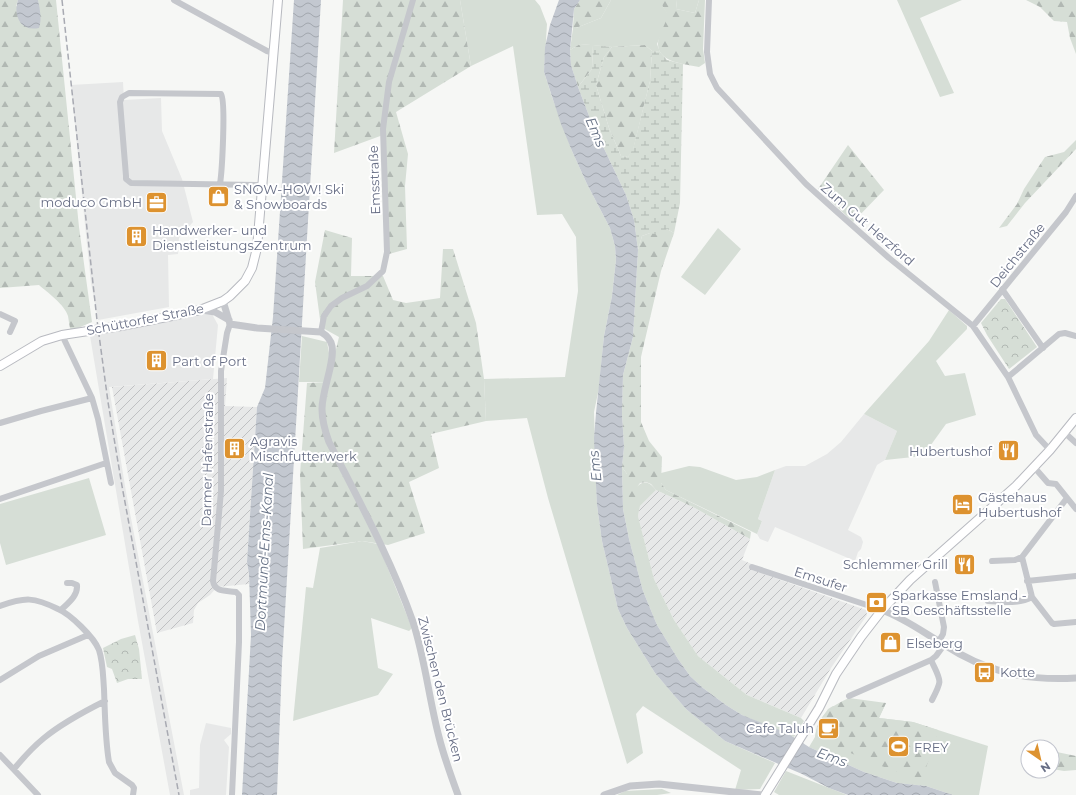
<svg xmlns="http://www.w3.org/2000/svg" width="1076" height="795" viewBox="0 0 1076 795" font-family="Montserrat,sans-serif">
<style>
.built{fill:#e7e8e8}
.industrial{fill:url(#industrial-furrows)}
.grass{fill:#d6ded6}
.forest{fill:url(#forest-firs)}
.wetland{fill:url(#wetland-marsh)}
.park{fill:url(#park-crowns)}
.water{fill:url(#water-waves)}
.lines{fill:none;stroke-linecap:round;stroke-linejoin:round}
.secondary-casing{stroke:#b8bac0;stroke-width:10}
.minor{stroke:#c5c7cc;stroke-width:6}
.tertiary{stroke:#c5c7cc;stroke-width:7}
.secondary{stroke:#fff;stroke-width:8}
.rail{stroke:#a8aab2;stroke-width:1.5;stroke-dasharray:6 3;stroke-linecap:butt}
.labels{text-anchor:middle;stroke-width:4;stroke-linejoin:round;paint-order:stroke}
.street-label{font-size:13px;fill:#676e85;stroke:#fff}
.poi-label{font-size:13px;fill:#676e85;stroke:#fff;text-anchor:start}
.water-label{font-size:14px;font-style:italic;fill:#697487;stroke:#fff}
</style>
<defs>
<pattern id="industrial-furrows" width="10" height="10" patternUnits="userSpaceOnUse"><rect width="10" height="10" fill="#e7e8e8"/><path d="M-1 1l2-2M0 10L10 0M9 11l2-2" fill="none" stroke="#bfc0c2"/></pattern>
<pattern id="forest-firs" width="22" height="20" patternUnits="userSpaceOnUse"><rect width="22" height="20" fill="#d6ded6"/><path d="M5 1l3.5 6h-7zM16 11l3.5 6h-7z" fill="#b1b8b3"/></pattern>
<pattern id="wetland-marsh" width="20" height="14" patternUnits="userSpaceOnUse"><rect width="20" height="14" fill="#d6ded6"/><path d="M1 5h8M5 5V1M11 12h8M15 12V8" fill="none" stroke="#b1b8b3"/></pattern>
<pattern id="park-crowns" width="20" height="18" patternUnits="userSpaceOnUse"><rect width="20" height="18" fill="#d6ded6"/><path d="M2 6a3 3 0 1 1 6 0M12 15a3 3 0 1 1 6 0" fill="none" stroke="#b1b8b3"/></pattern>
<pattern id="water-waves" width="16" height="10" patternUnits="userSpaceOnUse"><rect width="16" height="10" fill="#c3c8d0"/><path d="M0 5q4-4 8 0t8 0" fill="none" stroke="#a2a7ae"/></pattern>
</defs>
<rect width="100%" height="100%" fill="#f6f7f5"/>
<!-- built -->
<path class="built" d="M123 82 124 100 161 98 162 131 182 179 193 222 179 238 178 254 168 255 169 307 98 320 91 283 85 225 71 85Z
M202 314H212L218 325 213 379 109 387 126 492 184 795H170L138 621 90 336 163 323Z
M864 414 897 431 885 460 877 465 848 530 861 537 863 542 861 549 858 552 855 561 775 527 768 542 760 539 757 534 762 521 758 519 775 470 786 466H805L827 454 841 442Z
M206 723 231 728V734L224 740 229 747 226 795H190V790L199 788 200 745Z"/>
<!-- industrial -->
<path class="industrial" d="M227 378 225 406 257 407 247 562 249 574V584L217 587 210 595 198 603 194 610 193 623 157 633 112 387Z
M656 490 693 507 750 539 742 560 754 565 752 570 866 610 867 615 831 668 801 718 747 695 698 656 674 620 654 579 638 516 640 506Z"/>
<!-- grass -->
<path class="grass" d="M460 0H535L540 6 547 24 544 72 552 97 572 151 587 184 610 228 615 246 616 260 612 296 604 336 599 388 594 412 597 505 602 541 618 609 627 628 655 673 686 709 725 741 775 763 760 789 735 790 741 770 643 706 636 714 643 753 627 764 548 498 527 418 486 421 484 379 565 377 578 291 576 237 562 214 537 215 513 46 471 66Z
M611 0H662V5L669 16 657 44 660 52 652 51 645 45 612 47 580 44 570 50 573 28H576L601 18Z
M677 0H699L695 13 676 9Z
M897 0H962L920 18 954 93 940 97Z
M718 228 741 249 705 295 681 277Z
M949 310 967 326V329L936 361 945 376 965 373 976 415 946 424 923 456 885 460 897 431 864 414 929 341Z
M302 336 327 342 329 353 328 382H299Z
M689 466 700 467 736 480 757 477 775 470 758 519 762 521 757 534 666 490 661 483V473Z
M622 467 627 474V495C639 486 644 475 656 490L640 506 638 516 654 579 674 620 698 656 747 695 801 718 804 721 794 737 742 715 726 705 703 688 690 676 678 659 657 625 643 591 629 539 623 509Z
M89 478 106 535 6 565 0 543V504Z
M362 541 378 544 412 628 409 631 371 618 378 668 393 674 378 695 293 721 306 587 313 588 320 548Z
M886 703 879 718 913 722 988 746 979 795H953L926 786 897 783 864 772 809 747 815 737 817 726 828 709 833 706Z
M786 771 847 795H779L774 792Z
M662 789 671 793 657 795H617L625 791Z"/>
<!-- forest -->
<path class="forest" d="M0 0H18L16 6 40 15 38 0H56L79 227 92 322 71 331C69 326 69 321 68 316 65 305 47 292 39 285L0 288Z
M343 0H460L471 66 396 112 408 154 405 186 407 249 389 254 383 135 334 153Z
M580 0H611L601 18 576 28H573L574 9Z
M662 0H677L676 9 695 13 699 0H705L703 49 705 63 699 67C686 64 659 63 658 45 657 39 666 22 668 16L662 5Z
M1026 0H1076V54L1070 38 1067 22 1054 21 1040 7Z
M580 44 593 45 592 69 578 87 571 65 570 50Z
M645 45 652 51 650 81 633 150 628 157 621 156 609 128 596 85 604 57 612 47Z
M1076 140V149L1025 203 1007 226 999 228 1017 204 1024 189 1045 157 1064 152Z
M848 145 884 190 853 222 818 189Z
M667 229 674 233 661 271 641 357V422L649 441 662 457 661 483 666 490 751 532 750 539 693 507 656 490 651 484 646 482 640 483 637 487 639 494 637 498 631 499 627 495V474L622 467 624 447 622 414 623 375 633 337 638 250 642 236 650 233Z
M325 230 352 238 351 276H383L393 300 406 303 440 298 443 249H453L476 323 484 379 486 421 431 434 439 468 409 482 425 533 388 545 362 541 303 549 300 474 307 383 328 382 339 337 321 327 315 282Z
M849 698 886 703 879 718 913 722 938 730 932 752 921 780 873 763 815 737C820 713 828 708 849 698Z
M1052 751 1076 756V770L1064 771 1052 769Z"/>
<!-- wetland -->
<path class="wetland" d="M593 45 612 47 604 57 596 85 609 128 621 156 628 157 633 149 650 81 652 51 660 52 667 60 683 64 680 203 674 233 667 229 659 235 650 233 642 236 638 250 634 220 626 195 591 121 578 87 592 69Z"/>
<!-- park -->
<path class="park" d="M1001 299H1005L1037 347 1009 369 987 335 981 323Z
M135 635 139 649 142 679H128L117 683 112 669 107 667 103 648 121 639Z"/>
<!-- water -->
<path class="water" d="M18 0H38C40 9 42 20 39 28 20 32 13 15 18 0Z
M294 0H321L282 663 277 795H242L251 635 249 574 247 562 257 407 265 388 273 317Z
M559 0H580L574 9 570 50 571 65 578 87 591 121 626 195 634 220 638 250 633 337 623 375 622 414 624 447 622 467 623 509 629 539 643 591 657 625 678 659 690 676 703 688 726 705 742 715 787 733 809 747 864 772 897 783 926 786 953 795H848L829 788 802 774 725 741 686 709 673 694 655 673 627 628 618 609 602 541 597 505 595 465 594 438 596 413 604 336 612 296 616 260 615 246 610 228 587 184 572 151 561 124 544 72 545 47 550 25Z"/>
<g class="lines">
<defs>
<path id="secondary" d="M0 366 42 341 62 335 121 326 167 317 200 310 223 301 230 296 245 281 252 268 257 248 278 0
M765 795 819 708 836 674 861 637 882 610 910 580 1016 486 1050 450 1076 418"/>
</defs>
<!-- secondary casing -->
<use href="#secondary" class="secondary-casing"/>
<!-- minor -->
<path class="minor" d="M174 0 267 51 274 53
M709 0 707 52 710 74 717 88 806 184 836 211 889 258 973 326 1008 377 1036 435 1050 450
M220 184C222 171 226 102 221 94L129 93 122 97 120 102 126 176V179L131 183 262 185
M1002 289 1043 348
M0 314 15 321 10 332
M230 324 227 333 221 371V491L213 581C215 593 226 590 236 592L239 595V642L232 795
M973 326 1066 212 1076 196
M321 332 324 316 331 306 342 298 367 286 383 271 387 252 383 129 389 82 413 0
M62 335 92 398 98 419 111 483
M1008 377 1059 334 1065 333 1076 336
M0 423 41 411 92 398
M1065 433 1076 443
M1034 467 1048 483 1056 484 1076 509
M1067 498 1022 557 1032 597 1052 623 1054 624 1076 622
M0 499 106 463
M992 561 1015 560 1022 557
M752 567 882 610
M1027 581 1076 576
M935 582 944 627 943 634 939 641
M988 601C1002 602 1019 604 1032 597
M0 606C25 597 34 597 58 609 70 614 94 637 99 650 103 662 103 676 104 689 105 713 105 738 109 762L115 773 132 785 134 788 133 795
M61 610C68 603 78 596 77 585L72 583H67
M931 660C941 682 943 679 932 700
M0 680 39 656 88 635
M849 696 931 660 936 656 944 645
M0 755 38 795
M14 769C23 758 33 747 44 738 61 724 85 711 105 701"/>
<!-- tertiary -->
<path class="tertiary" d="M223 301 230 324 257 328 321 332C326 335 331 340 332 346 335 362 322 390 322 409 322 420 325 431 329 442 359 501 391 559 413 622 425 659 429 699 439 737 444 757 451 776 458 795
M202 310 215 312 229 320
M882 610C904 618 923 632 943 644 986 672 1025 681 1076 678
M604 795 630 786 659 784 762 795"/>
<!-- secondary -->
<use href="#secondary" class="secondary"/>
<!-- rail -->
<path class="rail" d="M62 0 97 320 108 402 122 486 179 795"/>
</g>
<!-- icons -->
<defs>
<symbol id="shop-square" viewBox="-11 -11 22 22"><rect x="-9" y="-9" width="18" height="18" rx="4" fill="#dd922f" stroke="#fff"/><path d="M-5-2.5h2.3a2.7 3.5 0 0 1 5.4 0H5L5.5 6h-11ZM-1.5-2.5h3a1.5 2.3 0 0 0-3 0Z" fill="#fff"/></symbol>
<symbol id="office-square" viewBox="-11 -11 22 22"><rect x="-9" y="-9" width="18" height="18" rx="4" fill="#dd922f" stroke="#fff"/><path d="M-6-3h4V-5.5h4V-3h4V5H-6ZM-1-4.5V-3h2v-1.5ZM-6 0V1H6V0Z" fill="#fff"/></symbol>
<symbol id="building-square" viewBox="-11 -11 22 22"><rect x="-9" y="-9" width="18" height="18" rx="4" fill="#dd922f" stroke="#fff"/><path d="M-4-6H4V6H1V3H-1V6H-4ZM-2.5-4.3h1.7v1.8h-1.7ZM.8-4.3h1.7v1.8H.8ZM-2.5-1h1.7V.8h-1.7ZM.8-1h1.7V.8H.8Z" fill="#fff"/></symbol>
<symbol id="restaurant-square" viewBox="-11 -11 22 22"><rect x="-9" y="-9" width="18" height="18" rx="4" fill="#dd922f" stroke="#fff"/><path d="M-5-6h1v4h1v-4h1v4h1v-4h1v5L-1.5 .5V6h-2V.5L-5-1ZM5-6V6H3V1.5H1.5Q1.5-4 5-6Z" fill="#fff"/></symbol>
<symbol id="hotel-square" viewBox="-11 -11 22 22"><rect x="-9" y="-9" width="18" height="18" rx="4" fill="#dd922f" stroke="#fff"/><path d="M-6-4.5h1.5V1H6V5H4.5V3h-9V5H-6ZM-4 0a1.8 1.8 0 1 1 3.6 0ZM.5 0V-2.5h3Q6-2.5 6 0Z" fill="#fff"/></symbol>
<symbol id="bank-square" viewBox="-11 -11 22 22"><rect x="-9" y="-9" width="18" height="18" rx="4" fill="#dd922f" stroke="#fff"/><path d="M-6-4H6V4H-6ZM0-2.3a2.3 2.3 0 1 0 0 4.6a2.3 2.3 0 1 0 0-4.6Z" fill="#fff"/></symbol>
<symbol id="bus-square" viewBox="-11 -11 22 22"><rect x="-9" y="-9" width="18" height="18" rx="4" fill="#dd922f" stroke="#fff"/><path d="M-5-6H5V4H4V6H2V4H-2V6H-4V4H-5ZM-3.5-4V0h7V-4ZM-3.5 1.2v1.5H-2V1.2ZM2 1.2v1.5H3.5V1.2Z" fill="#fff"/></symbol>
<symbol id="cafe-square" viewBox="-11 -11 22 22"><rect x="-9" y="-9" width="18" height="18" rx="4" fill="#dd922f" stroke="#fff"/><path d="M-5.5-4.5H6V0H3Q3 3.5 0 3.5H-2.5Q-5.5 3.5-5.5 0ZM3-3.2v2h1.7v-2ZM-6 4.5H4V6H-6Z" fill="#fff"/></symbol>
<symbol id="stadium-square" viewBox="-11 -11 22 22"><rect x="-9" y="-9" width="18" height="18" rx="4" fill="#dd922f" stroke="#fff"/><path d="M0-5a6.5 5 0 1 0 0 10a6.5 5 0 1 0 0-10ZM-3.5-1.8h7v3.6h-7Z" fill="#fff"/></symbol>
</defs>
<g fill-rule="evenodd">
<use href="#shop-square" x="206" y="184" width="25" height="25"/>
<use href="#office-square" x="144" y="190" width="25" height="25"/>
<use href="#building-square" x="124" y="224" width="25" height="25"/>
<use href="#building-square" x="144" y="348" width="25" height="25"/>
<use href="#building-square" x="222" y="436" width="25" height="25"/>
<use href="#restaurant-square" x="996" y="438" width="25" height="25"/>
<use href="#hotel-square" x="950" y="492" width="25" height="25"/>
<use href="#restaurant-square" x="952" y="552" width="25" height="25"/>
<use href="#bank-square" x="864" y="590" width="25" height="25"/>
<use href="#shop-square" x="878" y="630" width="25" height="25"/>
<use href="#bus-square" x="972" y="660" width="25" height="25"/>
<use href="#cafe-square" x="816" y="716" width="25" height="25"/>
<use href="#stadium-square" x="886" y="734" width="25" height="25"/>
</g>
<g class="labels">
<!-- street labels -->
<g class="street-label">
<text transform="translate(374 180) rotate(-92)" y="5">Emsstraße</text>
<text transform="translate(868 224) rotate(41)" y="5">Zum Gut Herzford</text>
<text transform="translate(1017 255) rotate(-51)" y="5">Deichstraße</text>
<text transform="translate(145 319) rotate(-11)" y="5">Schüttorfer Straße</text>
<text transform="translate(207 460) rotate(-89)" y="5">Darmer Hafenstraße</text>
<text transform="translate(821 579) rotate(18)" y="5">Emsufer</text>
<text transform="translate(441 689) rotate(76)" y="5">Zwischen den Brücken</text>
</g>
<!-- poi labels -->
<g class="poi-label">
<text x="234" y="194">SNOW-HOW! Ski<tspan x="234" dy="15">&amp; Snowboards</tspan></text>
<text x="142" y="207" text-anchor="end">moduco GmbH</text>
<text x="152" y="235">Handwerker- und<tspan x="152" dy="15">DienstleistungsZentrum</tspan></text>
<text x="172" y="366">Part of Port</text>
<text x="250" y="446">Agravis<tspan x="250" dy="15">Mischfutterwerk</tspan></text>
<text x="992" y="456" text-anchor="end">Hubertushof</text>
<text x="978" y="502">Gästehaus<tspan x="978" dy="15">Hubertushof</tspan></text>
<text x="948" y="569" text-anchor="end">Schlemmer Grill</text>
<text x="892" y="600">Sparkasse Emsland -<tspan x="892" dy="15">SB Geschäftsstelle</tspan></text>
<text x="906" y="648">Elseberg</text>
<text x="1000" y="677">Kotte</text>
<text x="814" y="733" text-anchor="end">Cafe Taluh</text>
<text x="914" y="752">FREY</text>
</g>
<!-- water labels -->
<g class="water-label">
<text transform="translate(596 132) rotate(67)" y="5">Ems</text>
<text transform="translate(595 466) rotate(-96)" y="5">Ems</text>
<text transform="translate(264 552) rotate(-87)" y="5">Dortmund-Ems-Kanal</text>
<text transform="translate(832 757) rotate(20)" y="5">Ems</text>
</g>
</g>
<!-- north arrow -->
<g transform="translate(1040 759) rotate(146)"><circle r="19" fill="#ffffff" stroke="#c2c5ce"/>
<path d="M0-3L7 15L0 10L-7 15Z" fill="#dd922f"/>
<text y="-6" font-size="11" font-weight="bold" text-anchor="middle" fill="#676e85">N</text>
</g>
</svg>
